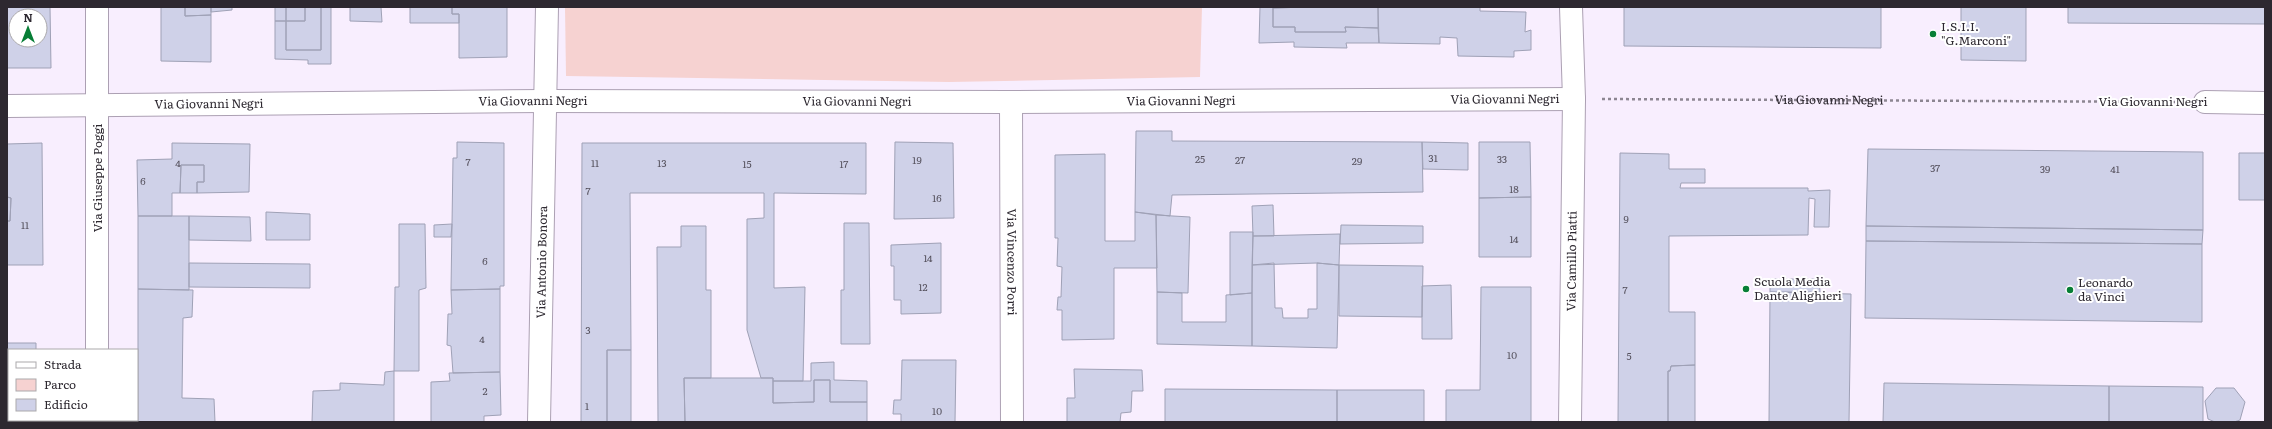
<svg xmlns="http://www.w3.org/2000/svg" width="2272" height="429" viewBox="0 0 2272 429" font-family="Literata,serif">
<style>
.green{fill:#f6d2d1}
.building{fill:#cfd1e8;stroke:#9fa1b6;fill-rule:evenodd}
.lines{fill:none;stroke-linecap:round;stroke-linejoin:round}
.minor-casing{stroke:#aca0b3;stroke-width:24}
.path{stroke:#8d8692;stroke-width:2.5;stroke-dasharray:3 3;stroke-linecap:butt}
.minor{stroke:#fff;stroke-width:22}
.poi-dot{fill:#077e36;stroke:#fff;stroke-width:1.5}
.labels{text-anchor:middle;stroke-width:4;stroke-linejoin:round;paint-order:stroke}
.number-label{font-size:10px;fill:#56525e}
.poi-label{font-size:12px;fill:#2d2830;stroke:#fff;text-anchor:start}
.street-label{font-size:12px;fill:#2d2830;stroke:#fff}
</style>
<rect width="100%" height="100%" fill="#f8eefe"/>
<!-- green -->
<path class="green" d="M565 7H1202L1200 77 949 82 566 76Z"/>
<!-- building -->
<path class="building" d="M7 7H50L51 68H7ZM16 16H40V40H16Z
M161 7H185V16L211 15V62L161 61Z
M185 7H211V15L185 16Z
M211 7H232V10L211 12Z
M275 7H286V21H275Z
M286 7H305V21H286Z
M305 7H321V50H286V21H305Z
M321 7H331V64H308V60L275 59V21H286V50H321Z
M350 7H381L382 22 350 21Z
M410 7H452V14H459V23H410Z
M452 7H507V57L459 58V14H452Z
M1260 7H1308L1273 8V27H1295V32H1346L1345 27 1378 28 1379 43H1346L1347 48 1294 47V42L1259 43Z
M1308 7H1378V28L1345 27 1346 32H1295V27H1273V8Z
M1378 7H1480V11L1526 12 1525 32 1531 30V50L1514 51V57L1458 56 1457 38 1440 37V44L1379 43Z
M1624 7H1881V48L1624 46Z
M1961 7H2026V61L1961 60Z
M2068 7H2265V24L2068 23Z
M1136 131H1172V141L1422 142 1423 192 1172 195 1170 216 1135 212Z
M457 142 504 143V286H500V289L451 290 453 158H457Z
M895 142 953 143 954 218 894 219Z
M1422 142 1468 143V170L1423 169Z
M1479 142H1530L1531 197 1479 198Z
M42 143 43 265H7V221H10L11 198 7 197V144Z
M172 143 250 144 249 192 197 193V182H204V165H181L180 193H172V216H138L137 160 172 159Z
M582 143H866V194L774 193V288L805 287 803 381H773V378H761L747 330V219L764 218V193H630L631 350H607V422H610H581Z
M1868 149 2203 152V230L1866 226Z
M1620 153 1669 154V169H1705V183H1681L1680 188H1808V191L1830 190 1829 227H1814L1815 199 1809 198 1808 235 1669 236V312H1695V365L1671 366 1670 371H1668V422H1618Z
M2239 153H2265V200H2239Z
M1105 154V241H1135V212L1156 215 1157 268H1114V339L1062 340V310H1057L1058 297H1061L1062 267 1057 266 1058 238H1055V155Z
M181 165H204V182H197V193H180Z
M7 197 11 198 10 221H7Z
M1531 197V257H1479V198Z
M1273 205 1274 236H1253L1252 206Z
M266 212 310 214V240H266Z
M1156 215 1190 217 1188 293 1157 292Z
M138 216H189V290L138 289Z
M189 216 250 217 251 241 189 240Z
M844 223H869L870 344H841V290H844Z
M399 224H425L426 288 419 290V371H394L395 287H399Z
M452 224 451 237H434V225Z
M1341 225 1423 226V243L1340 244Z
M681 226H706V290H711V378H684L685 422H658L657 247H681Z
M1866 226 2203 230 2202 244 1866 241Z
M1230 232H1253L1252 293 1230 295Z
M1340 234 1339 265 1317 263 1252 265 1253 236Z
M1866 241 2202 244V322L1865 318Z
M941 243V313L901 314V300H894V266H891V245Z
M189 263 310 264V288L189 287Z
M1274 263 1275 308H1282L1283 318H1308V309H1317V263L1339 265 1337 348 1252 346V265Z
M1339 265 1423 266 1422 317 1339 316Z
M1770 279H1819L1820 292H1770Z
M1451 285 1452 339H1422V286Z
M1481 287H1531V422H1446V390H1480Z
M138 289 193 290 192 317 183 318 182 398 214 399 215 422H138Z
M500 289V372L453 373 451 346 447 345 448 314H452L451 290Z
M1157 292 1182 293V322H1226V295L1252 293V346L1157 344Z
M1770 292 1851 294 1849 422H1769Z
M7 343H36V350H9V420H42V422H7Z
M607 350H631V422H607Z
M902 360H956L955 422H901V414H893L894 400H901Z
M834 362V380L867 381V402H830V380H814V402L773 403V381H811V363Z
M1695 365V422H1668V371H1670L1671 366Z
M1074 369 1142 370 1143 391H1132L1131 412 1121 413 1120 422H1067V398H1075Z
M394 371V422H312L313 391 340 390V383L384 385 385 372Z
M500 372 501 415 484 416V422H431V382L450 381 449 373Z
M684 378H773V403L814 402V380H830V402H867V422H685Z
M1884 383 2109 386V422H1883Z
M2109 386 2203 387V422H2109Z
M2216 388H2234L2245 402 2240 420 2234 422H2215L2208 419 2205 401Z
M1165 389 1337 390V422H1165Z
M1337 390H1424V422H1337Z"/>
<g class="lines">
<defs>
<g id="minor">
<path id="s2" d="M1011 102 1012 422"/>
<path d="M2205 102 2265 103"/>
<path id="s3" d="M7 106 544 101 1011 102 1574 99"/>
<path d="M97 350V7"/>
<path d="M97 422V420"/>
<path id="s4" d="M539 422 547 7"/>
<path id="s5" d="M1570 422 1574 99 1571 7"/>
</g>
</defs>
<!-- minor casing -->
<use href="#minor" class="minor-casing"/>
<!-- path -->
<path class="path" id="s1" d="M1602 99 2179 102"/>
<!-- minor -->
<use href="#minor" class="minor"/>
</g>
<!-- markers -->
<g class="poi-dot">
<circle cx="1933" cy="34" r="4"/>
<circle cx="1746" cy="289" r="4"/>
<circle cx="2070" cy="290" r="4"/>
</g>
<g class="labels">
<!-- number labels -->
<g class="number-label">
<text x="1433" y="162">31</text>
<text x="1200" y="163">25</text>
<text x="1502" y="163">33</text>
<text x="917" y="164">19</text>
<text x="1240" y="164">27</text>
<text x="1357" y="165">29</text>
<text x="468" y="166">7</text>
<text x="178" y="167">4</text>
<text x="595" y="167">11</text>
<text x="662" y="167">13</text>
<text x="747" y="168">15</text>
<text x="844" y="168">17</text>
<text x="1935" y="172">37</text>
<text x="2045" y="173">39</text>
<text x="2115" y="173">41</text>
<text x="143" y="185">6</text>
<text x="1514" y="193">18</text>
<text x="588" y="195">7</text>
<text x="937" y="202">16</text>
<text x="1626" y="223">9</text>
<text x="25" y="229">11</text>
<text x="1514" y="243">14</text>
<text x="928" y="262">14</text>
<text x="485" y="265">6</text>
<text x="923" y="291">12</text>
<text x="1625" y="294">7</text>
<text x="588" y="334">3</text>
<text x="482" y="343">4</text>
<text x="1512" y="359">10</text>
<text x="1629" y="360">5</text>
<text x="485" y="395">2</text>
<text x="587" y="410">1</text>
<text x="937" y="415">10</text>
</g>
<!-- poi labels -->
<g class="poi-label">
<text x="1941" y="31">I.S.I.I.<tspan x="1941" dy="14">"G.Marconi"</tspan></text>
<text x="1754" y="286">Scuola Media<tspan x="1754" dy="14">Dante Alighieri</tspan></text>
<text x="2078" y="287">Leonardo<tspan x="2078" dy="14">da Vinci</tspan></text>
</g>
<!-- street labels -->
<g class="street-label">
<text dy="4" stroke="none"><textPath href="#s3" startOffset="1498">Via Giovanni Negri</textPath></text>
<text dy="4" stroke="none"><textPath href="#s1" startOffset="227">Via Giovanni Negri</textPath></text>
<text dy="4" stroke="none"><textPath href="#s3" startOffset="1174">Via Giovanni Negri</textPath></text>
<text dy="4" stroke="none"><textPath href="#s3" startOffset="526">Via Giovanni Negri</textPath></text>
<text dy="4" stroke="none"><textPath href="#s3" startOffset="850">Via Giovanni Negri</textPath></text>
<text x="2153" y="106">Via Giovanni Negri</text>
<text dy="4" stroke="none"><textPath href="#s3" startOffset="202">Via Giovanni Negri</textPath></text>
<text transform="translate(98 178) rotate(-90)" y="4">Via Giuseppe Poggi</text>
<text dy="4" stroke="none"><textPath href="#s5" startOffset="161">Via Camillo Piatti</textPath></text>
<text dy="4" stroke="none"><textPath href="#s4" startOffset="160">Via Antonio Bonora</textPath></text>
<text dy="4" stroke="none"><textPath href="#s2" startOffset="160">Via Vincenzo Porri</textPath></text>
</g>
</g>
<!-- border -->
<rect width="2272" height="429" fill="none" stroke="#2d2830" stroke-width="16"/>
<!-- legend -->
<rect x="8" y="349" width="130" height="72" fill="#ffffff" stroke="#aba9ac"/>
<rect x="16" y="362" width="20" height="6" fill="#ffffff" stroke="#aba9ac"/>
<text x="44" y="369" font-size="12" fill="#2d2830">Strada</text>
<rect x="16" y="379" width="20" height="12" fill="#f6d2d1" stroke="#aba9ac"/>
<text x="44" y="389" font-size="12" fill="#2d2830">Parco</text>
<rect x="16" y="399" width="20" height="12" fill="#cfd1e8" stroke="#aba9ac"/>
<text x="44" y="409" font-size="12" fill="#2d2830">Edificio</text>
<!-- north arrow -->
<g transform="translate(28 28)"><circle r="19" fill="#ffffff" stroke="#aba9ac"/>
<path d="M0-3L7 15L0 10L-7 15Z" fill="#077e36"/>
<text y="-6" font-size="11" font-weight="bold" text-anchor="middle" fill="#2d2830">N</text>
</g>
</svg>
